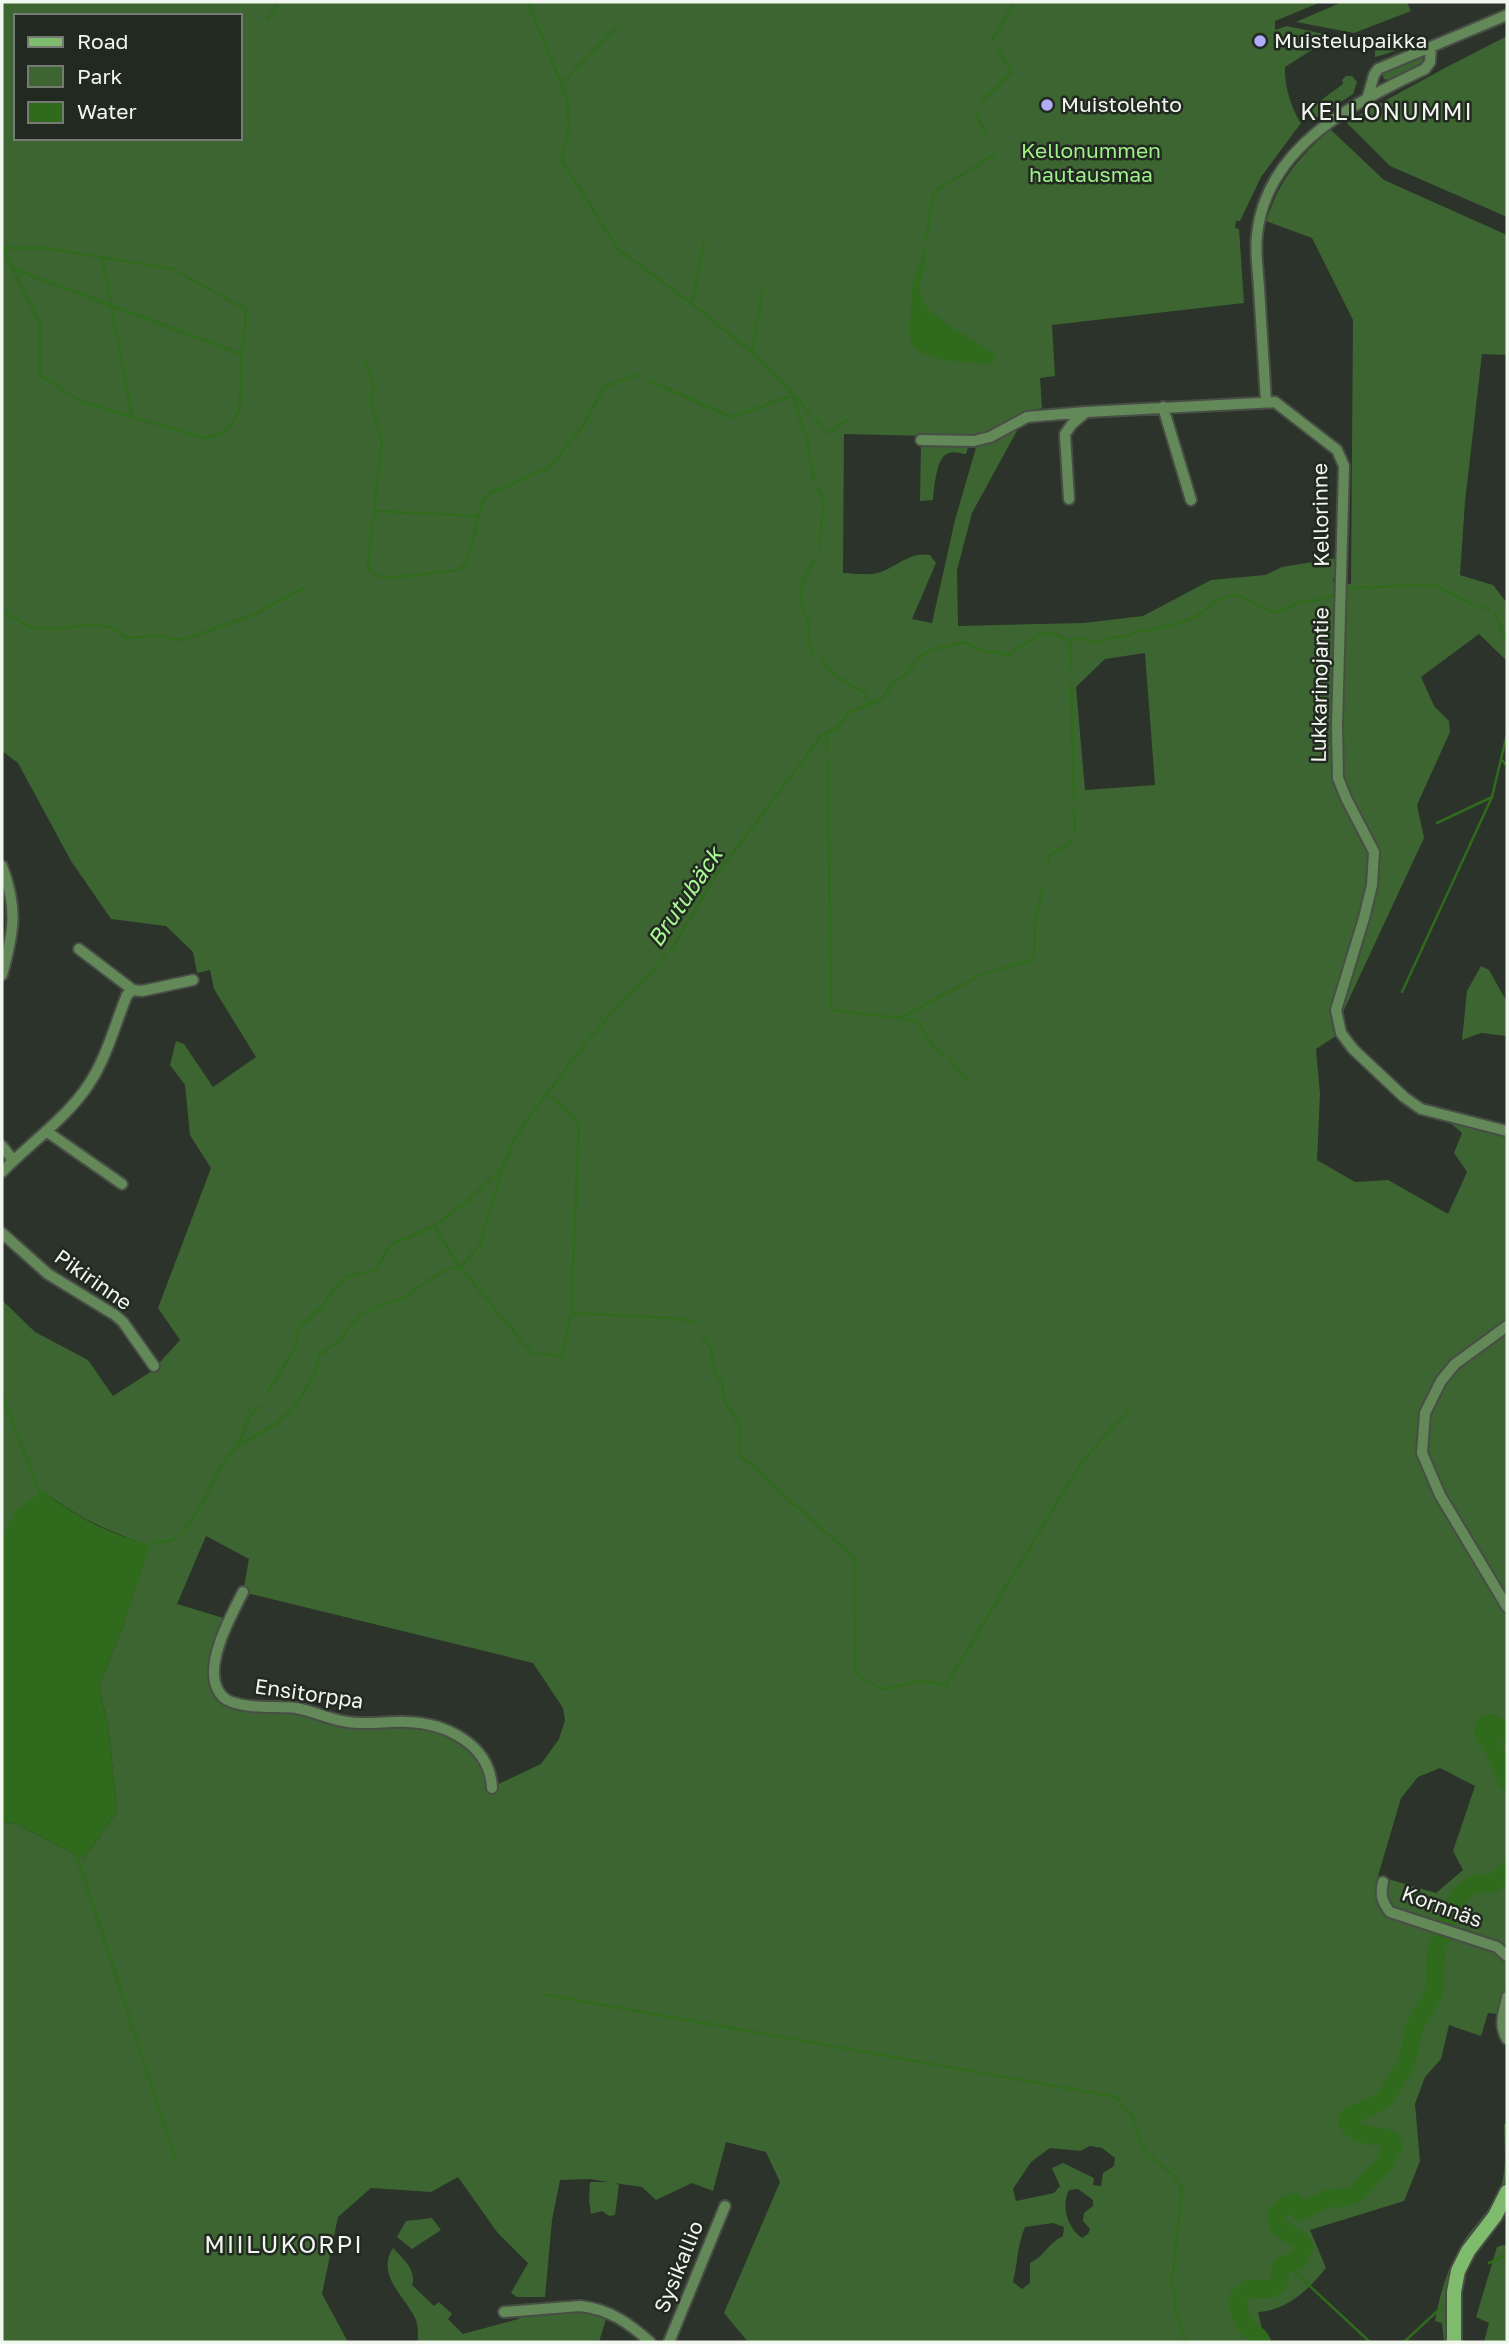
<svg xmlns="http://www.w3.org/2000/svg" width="1509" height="2344" viewBox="0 0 1509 2344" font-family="'Golos Text',sans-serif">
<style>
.green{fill:#3c6531;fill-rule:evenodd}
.water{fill:#2f6a1d}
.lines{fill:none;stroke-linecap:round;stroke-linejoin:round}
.stream{stroke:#2f6a1d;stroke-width:2.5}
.river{stroke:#2f6a1d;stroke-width:18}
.minor-casing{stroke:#484e46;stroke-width:14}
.secondary-casing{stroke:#484e46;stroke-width:18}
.minor{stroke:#638959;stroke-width:10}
.secondary{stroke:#7ebb6d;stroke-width:14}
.poi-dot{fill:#b2adf9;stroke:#222920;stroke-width:2.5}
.labels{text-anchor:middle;stroke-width:5;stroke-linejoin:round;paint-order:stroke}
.poi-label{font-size:21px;fill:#f1f6ef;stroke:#222920;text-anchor:start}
.park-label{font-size:21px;fill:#9fef8a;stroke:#222920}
.street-label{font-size:21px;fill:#f1f6ef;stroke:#222920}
.neighbourhood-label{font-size:23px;letter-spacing:2px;fill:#f1f6ef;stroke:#222920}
.water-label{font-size:23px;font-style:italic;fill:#a8f893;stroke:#222920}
.quarter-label{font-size:24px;letter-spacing:2px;fill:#f1f6ef;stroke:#222920}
</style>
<rect width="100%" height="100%" fill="#2c332a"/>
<!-- green -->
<path class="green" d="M2 2H1321L1275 21V30L1287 26 1351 40 1353 47 1331 48 1326 41 1285 67C1284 84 1291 109 1301 123L1261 177 1240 221H1236L1235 228 1239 229 1244 303 1052 325 1055 376 1040 378 1042 408C1016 414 997 431 971 437L844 434 843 573C854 573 867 576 877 573 896 568 909 551 930 555L936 563 912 619 932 623 955 520 977 444 1019 427 972 513 957 570 958 626 1084 623 1143 616 1211 580 1265 575 1282 567 1337 558 1333 582 1351 584 1353 320 1312 238 1266 221C1281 177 1297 160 1330 129L1384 180 1507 235V355L1482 354 1465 502 1460 575 1493 585 1507 603V661L1479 634 1421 677 1434 706 1449 721 1450 732 1417 805 1424 838 1343 1012 1339 1034 1316 1049 1320 1094 1317 1160 1355 1182 1388 1180 1448 1214 1467 1172 1454 1153 1462 1133 1448 1121 1507 1135V2015L1488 2013 1481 2036 1449 2025 1441 2059 1425 2077 1415 2104 1420 2161 1404 2201 1310 2230 1326 2268C1308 2290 1288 2310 1258 2312L1265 2342H748L724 2313 780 2182 766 2152 726 2142 713 2191 692 2183 656 2200 642 2187 614 2183 619 2185 615 2215 609 2216 602 2211 591 2214 589 2201 590 2182H608L590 2179 560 2180 552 2220 545 2297H517L511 2293 528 2263 497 2232 458 2177 431 2192 371 2188 338 2217 322 2294 348 2342H2V1822L17 1824 84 1859 117 1811 108 1726 99 1686 123 1626 149 1546C107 1530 79 1519 43 1491L2 1538V1300L35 1332 88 1360 113 1396 152 1371 180 1340 158 1308 211 1168 190 1135 185 1085 170 1065 176 1041 184 1044 213 1087 256 1057 214 989 210 970 197 973 193 952 166 926 111 919 71 861 18 763 2 751ZM16 16H240V138H16ZM1145 653 1155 785 1085 790 1076 687 1105 659ZM206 1536 249 1559 243 1592 533 1663 563 1708 565 1720 559 1739 541 1764 492 1787 468 1741 411 1722 335 1720 222 1696 214 1664 230 1620 177 1604ZM1440 1768 1475 1786 1453 1851 1463 1870 1436 1893 1378 1876 1401 1798 1418 1777ZM1090 2146 1102 2148 1115 2158 1114 2166 1103 2173 1101 2186 1093 2185 1094 2178 1063 2163 1052 2168 1060 2186 1054 2193 1016 2201 1013 2189 1031 2162 1050 2148 1080 2151ZM1078 2189 1093 2200V2206L1084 2213 1083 2221 1090 2229 1088 2234 1082 2238C1067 2227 1061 2206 1069 2190ZM1053 2223 1064 2227 1063 2236C1049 2242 1044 2257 1030 2263V2283L1022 2289 1013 2282C1018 2262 1017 2246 1025 2227Z
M1342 2H1407L1411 11 1354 33 1296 22Z
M1507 36V217L1390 166 1346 122 1443 69Z
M1407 37 1414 40C1402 49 1390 53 1375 57V51Z
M1421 56 1424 61 1417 69 1393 81 1384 79 1382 73 1386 69Z
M1346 76H1352L1357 82 1353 94 1312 121 1303 108 1305 105 1309 109 1343 84 1342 80Z
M921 444H969L966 454C961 454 954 451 949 453 936 456 934 489 933 500L920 501Z
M1481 966 1489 970 1507 1002V1036L1481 1033 1462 1040 1467 991Z
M1507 2123V2179L1493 2210 1469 2241 1449 2342H1444L1442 2323 1435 2321C1440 2293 1448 2266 1464 2241 1476 2222 1496 2206 1502 2183 1507 2164 1504 2143 1504 2124Z
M432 2218 441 2230 412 2249 397 2237 406 2221Z
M1507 2244V2338L1504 2342H1484L1489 2323 1476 2317 1497 2247Z
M393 2248C403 2259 417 2270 412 2285L434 2306 439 2302 452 2314 448 2319 463 2334 518 2319 527 2311 580 2309 607 2316 599 2342H418C418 2335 418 2326 416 2320 406 2297 375 2275 393 2248Z"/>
<!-- water -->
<path class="water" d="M923 259 926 261C923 272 917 287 921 298 927 315 978 343 995 354L994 364C978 364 918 361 912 344 908 333 911 318 911 306 912 288 913 274 923 259Z
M43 1491C75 1517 110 1534 150 1545L123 1626 99 1686 108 1726 117 1811 84 1859 17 1824 2 1822V1538L17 1509Z"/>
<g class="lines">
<!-- stream -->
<path class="stream" d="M528 2 567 98 569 124 562 161 600 220
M268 19 279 2
M993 39 1014 2
M562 84 615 28
M982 101 1011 72 999 49
M974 110 987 136
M603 225 618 249 708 316 752 353 794 395C795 412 804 427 808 443 811 456 809 468 815 481
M926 238 934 192 995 154 993 150
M2 248H45L173 269 245 309C248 330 242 339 241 359 240 391 248 433 204 438L82 402 40 375V323L3 248
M102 256 132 418
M923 259 924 248
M14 269 241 354
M692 304 704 242
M752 352 763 289
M365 360 374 383 371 404 382 441 368 568 376 575 388 578 459 570 467 562 482 503 490 493 548 468 584 425 604 387 636 375 638 376
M650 381 731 417 794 395 810 413
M815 419 828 433 847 420
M818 487 823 499 820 548
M374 511 478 516
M1347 588 1425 585 1437 586 1472 604
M1480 607 1489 609
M2 611 32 628 56 629 90 625 110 627 127 638 159 636 182 640 251 616 304 588
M1495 613 1507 642
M1070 641 1071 669
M814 652C807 644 809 635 809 626 809 620 805 615 804 610 796 588 806 577 815 558
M821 660 835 675 866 694 867 703
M1071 684 1074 799
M827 733V752
M1507 734 1501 759 1507 766
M828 762 831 1010 900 1018 980 975 1034 959 1035 920 1043 887
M1074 807 1075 832
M1437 823 1492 797 1501 759
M1048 862 1050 855 1075 839
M1402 992 1492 797
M900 1018 917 1021 936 1050 948 1057 967 1080
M548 1094 563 1107 579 1124 571 1313 672 1318 696 1322
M434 1226 460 1267 532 1353 562 1356 571 1313
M702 1337 711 1349 715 1374 722 1383 725 1403 739 1424 741 1456 854 1558 855 1674 883 1689 921 1681 946 1685 1083 1460 1128 1411
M267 1394 296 1346 298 1330 303 1324 322 1306 339 1283 347 1277 375 1270 391 1245 434 1226 468 1201 501 1169
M2 1395 40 1493
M237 1447 250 1416 260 1406
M150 1545 157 1541C162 1542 167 1543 172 1540 193 1531 214 1474 228 1456 241 1440 261 1434 277 1423 295 1409 317 1378 319 1355L337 1342 360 1315 376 1307 401 1299 432 1278 450 1268 460 1267 480 1245 503 1166 515 1138 529 1117 592 1035 671 950 716 875 822 735 837 728 850 712 881 699 894 683 908 672 918 659 930 650 966 642C985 657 988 648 1008 655L1039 635 1051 633 1070 641 1079 638 1099 643 1110 637H1126L1138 631 1152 630 1185 621 1195 617 1220 599 1231 595 1240 596 1271 612 1281 611 1302 601H1314L1337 594
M76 1854 175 2157
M542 1994 1116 2097C1122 2104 1128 2111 1133 2119 1138 2128 1139 2141 1144 2149 1156 2165 1174 2170 1182 2188L1172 2283 1176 2299 1174 2304 1186 2342
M1285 2263 1370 2342
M1489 2263 1507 2255
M1404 2342 1445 2304"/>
<!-- river -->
<path class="river" d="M1507 1733 1492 1723 1486 1724 1483 1732 1494 1750 1507 1781
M1445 1926C1453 1913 1457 1889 1476 1884 1481 1883 1488 1884 1494 1883L1507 1870
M1262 2342C1259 2335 1256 2335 1250 2330 1242 2322 1237 2309 1238 2298L1248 2289C1273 2288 1279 2295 1281 2266L1298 2260 1304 2248 1301 2241 1279 2228 1276 2215 1286 2205 1294 2202 1300 2212 1326 2199 1348 2197 1357 2193 1384 2164 1394 2145 1390 2139C1374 2134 1356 2139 1346 2121L1350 2115 1367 2109 1384 2099 1407 2063 1414 2028 1434 1993 1436 1949 1442 1935"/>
<defs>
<path id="minor" d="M1368 96 1374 75 1378 69 1507 15
M1266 401C1264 363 1261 326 1259 288 1258 271 1255 252 1257 235 1266 146 1354 103 1425 69L1430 62 1431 48
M1163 407 1191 500
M921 440 974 441 990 437 1027 417 1086 412
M1069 499 1065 434 1072 424 1086 412 1275 402 1337 450 1344 466 1337 726 1338 778 1346 798 1374 852 1372 885 1364 918 1336 1010 1341 1033 1353 1049 1404 1097 1421 1109 1507 1131
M2 866C18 908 14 932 2 975
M79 949 133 990
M133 990 142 991 193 980
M46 1131 122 1184
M2 1146 13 1160
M2 1172C30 1143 67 1118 89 1084 107 1057 115 1024 127 995L133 990
M2 1233 48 1274 115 1315 123 1322 154 1366
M1507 1326 1455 1364 1441 1381 1425 1413 1422 1453 1440 1495 1507 1607
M243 1592C231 1616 205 1662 217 1688 220 1695 225 1700 232 1702 252 1709 275 1706 296 1708 314 1711 330 1720 348 1722 367 1725 388 1721 407 1722 445 1723 490 1744 492 1788
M1383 1882C1380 1895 1382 1902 1390 1912L1497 1947 1507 1956
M1507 1997C1504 2012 1498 2025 1507 2039
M504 2312 580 2306C609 2309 629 2323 650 2342
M669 2342 725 2206"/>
<path id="secondary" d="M1454 2342V2292L1458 2271 1468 2251 1495 2216 1507 2192"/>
</defs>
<!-- minor casing -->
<use href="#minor" class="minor-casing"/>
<!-- secondary casing -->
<use href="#secondary" class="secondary-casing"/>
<!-- minor -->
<use href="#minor" class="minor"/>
<!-- secondary -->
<use href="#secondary" class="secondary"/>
</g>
<!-- markers -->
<g class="poi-dot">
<circle cx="1260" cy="41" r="7"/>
<circle cx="1047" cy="105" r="7"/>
</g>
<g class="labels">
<!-- poi labels -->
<g class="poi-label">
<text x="1274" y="48">Muistelupaikka</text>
<text x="1061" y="112">Muistolehto</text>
</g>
<!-- park labels -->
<g class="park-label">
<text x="1091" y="158">Kellonummen<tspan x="1091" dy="24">hautausmaa</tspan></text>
</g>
<!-- street labels -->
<g class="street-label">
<text transform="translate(1321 515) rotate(-91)" y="7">Kellorinne</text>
<text transform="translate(1320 685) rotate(-89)" y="7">Lukkarinojantie</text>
<text transform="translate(93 1280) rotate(35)" y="7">Pikirinne</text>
<text transform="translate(309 1694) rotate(8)" y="7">Ensitorppa</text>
<text transform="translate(1442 1907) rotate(20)" y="7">Kornnäs</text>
<text transform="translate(679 2267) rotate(-68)" y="7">Sysikallio</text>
</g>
<!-- neighbourhood labels -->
<g class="neighbourhood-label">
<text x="1387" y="120">KELLONUMMI</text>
</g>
<!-- water labels -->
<g class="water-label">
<text transform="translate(685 897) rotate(-56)" y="8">Brutubäck</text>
</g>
<!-- quarter labels -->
<g class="quarter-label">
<text x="284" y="2253">MIILUKORPI</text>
</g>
</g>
<!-- border -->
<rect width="1509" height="2344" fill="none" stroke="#f1f6ef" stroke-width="7"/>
<!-- legend -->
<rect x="14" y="14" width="228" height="126" fill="#222920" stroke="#757b73" stroke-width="2"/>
<rect x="28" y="37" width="35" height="10" fill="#7ebb6d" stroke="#757b73" stroke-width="2"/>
<text x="77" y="49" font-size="21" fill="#f1f6ef">Road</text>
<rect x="28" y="66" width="35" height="21" fill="#3c6531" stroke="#757b73" stroke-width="2"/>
<text x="77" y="84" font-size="21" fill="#f1f6ef">Park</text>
<rect x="28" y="102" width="35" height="21" fill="#2f6a1d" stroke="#757b73" stroke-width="2"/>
<text x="77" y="119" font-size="21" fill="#f1f6ef">Water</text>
</svg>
